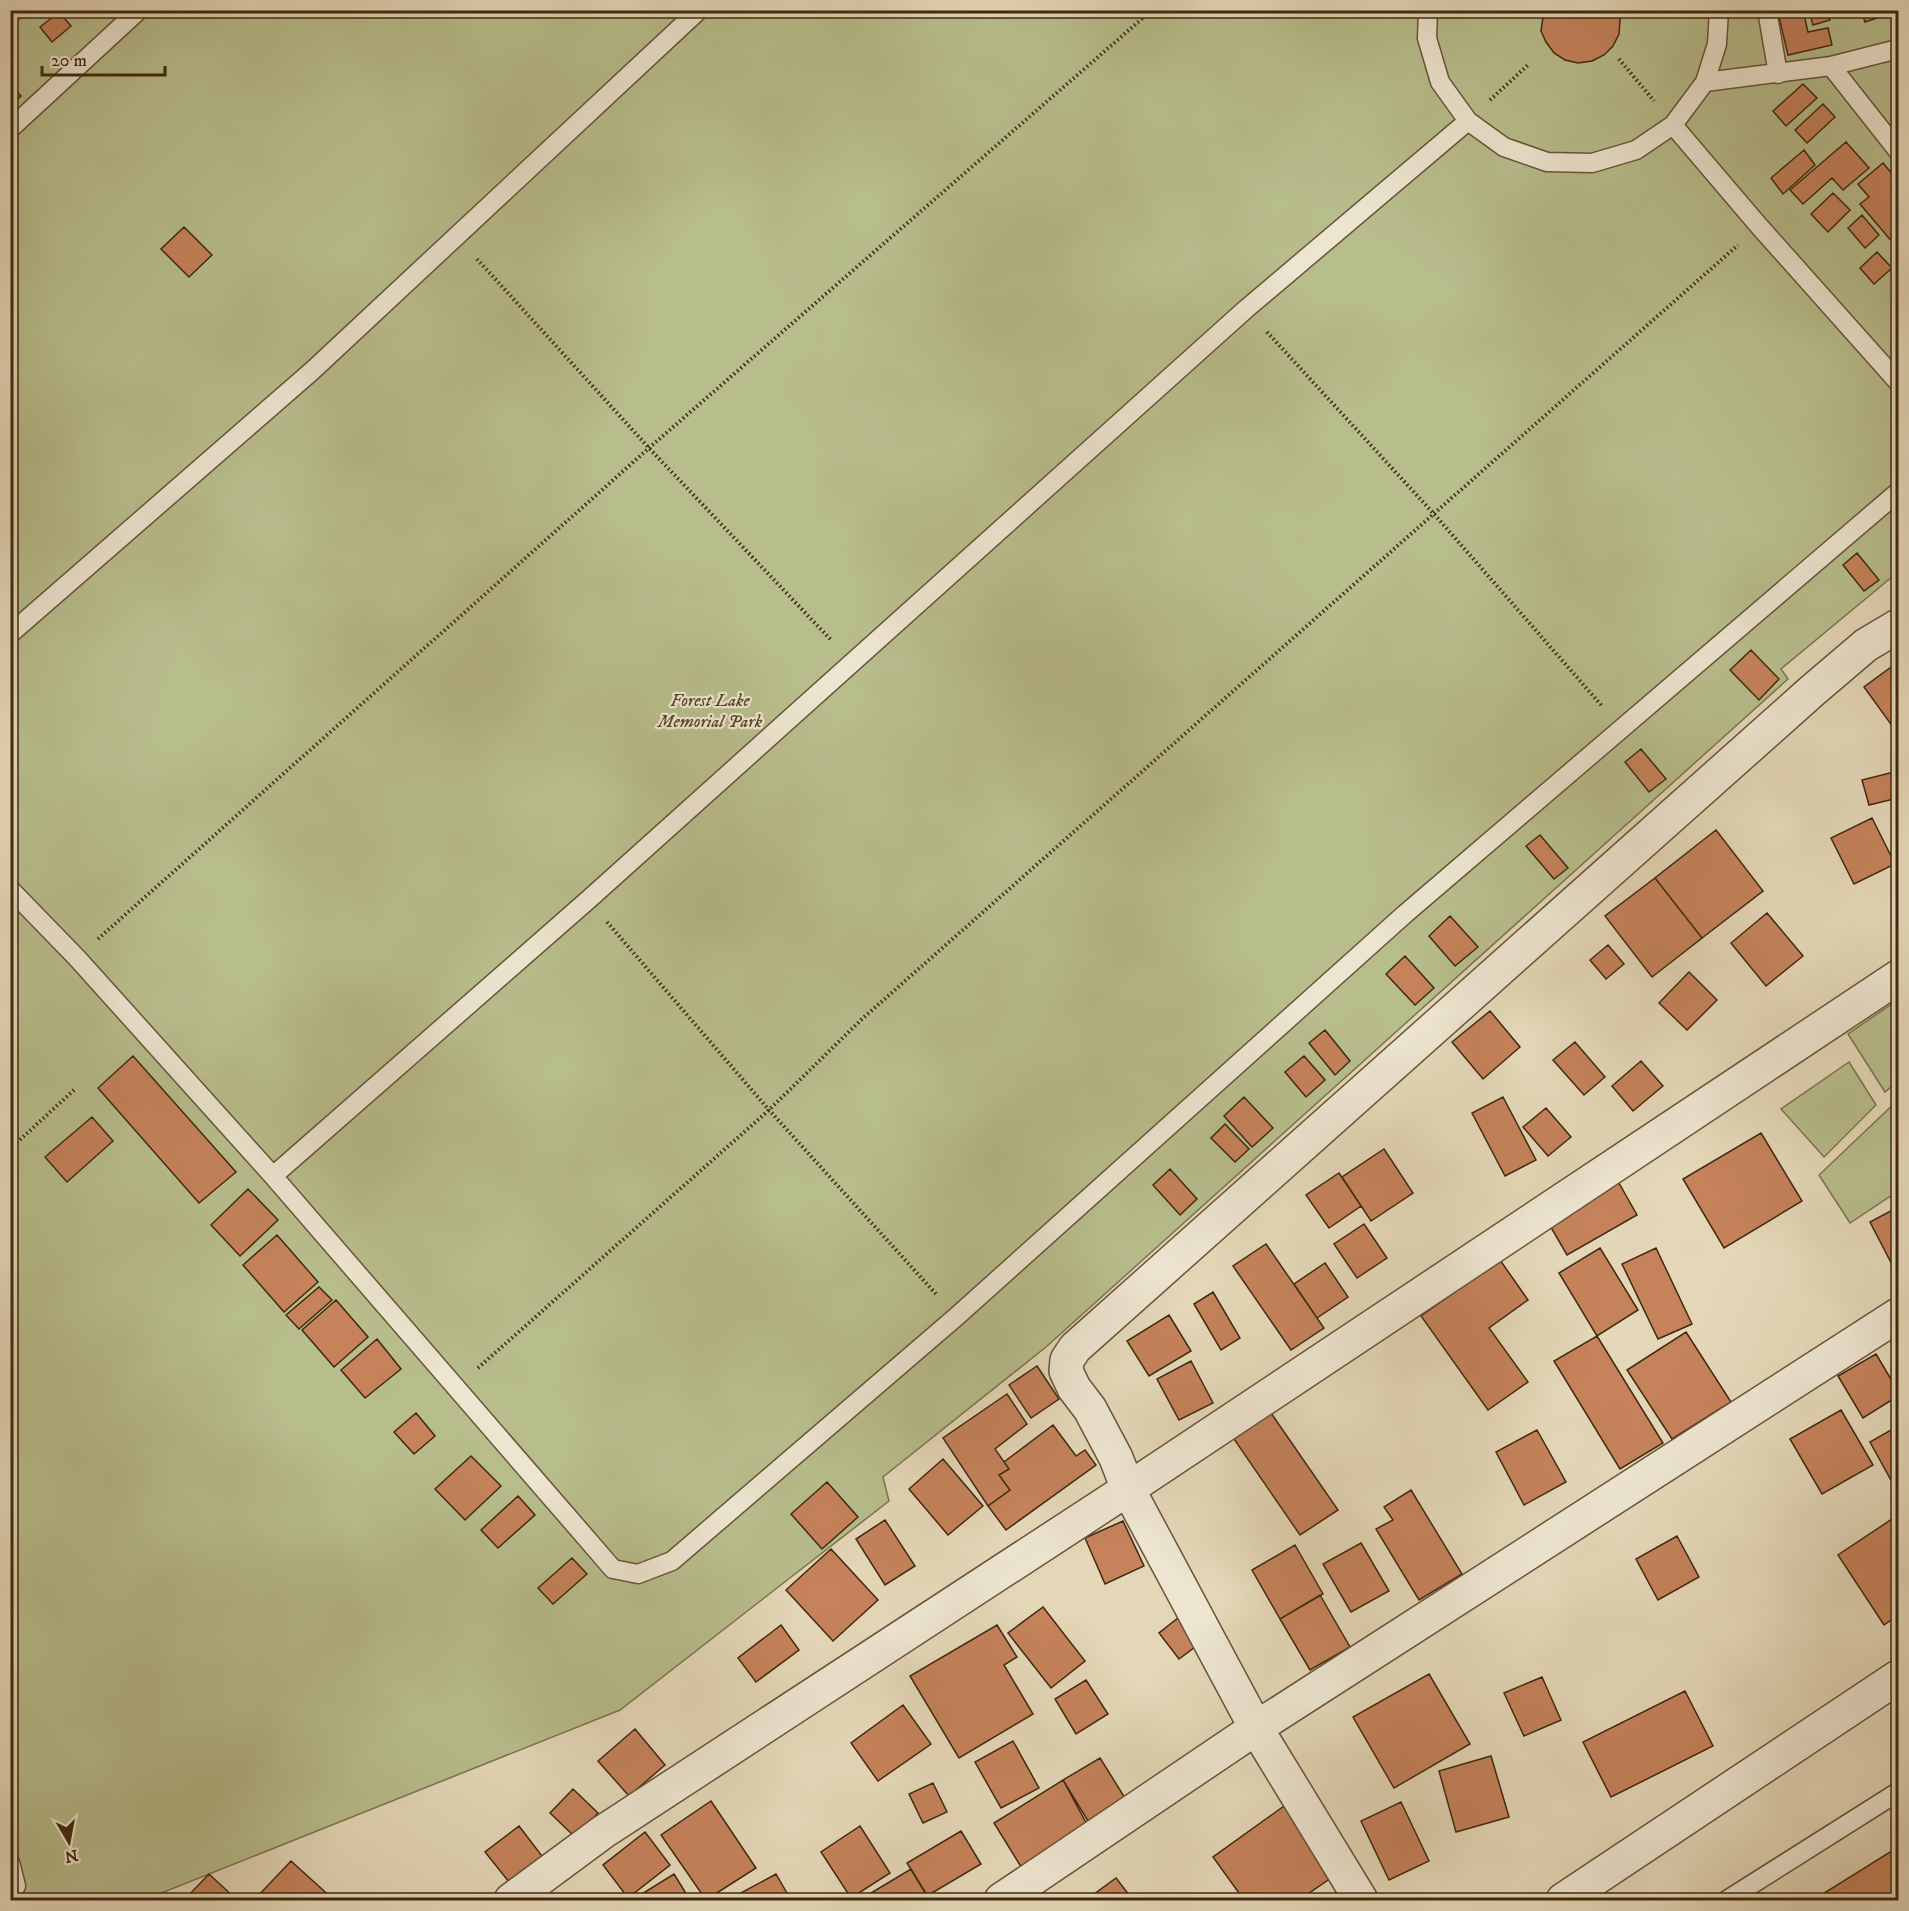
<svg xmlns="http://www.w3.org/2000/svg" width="1909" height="1911" viewBox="0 0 1909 1911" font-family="'IM FELL DW Pica',serif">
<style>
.green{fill:#b8bd8c;stroke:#7c734e;stroke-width:1.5}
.building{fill:#c5825b;stroke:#3f290f;stroke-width:1.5}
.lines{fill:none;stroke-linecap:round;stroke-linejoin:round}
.service-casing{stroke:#685439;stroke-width:21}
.minor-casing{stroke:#685439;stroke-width:36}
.path{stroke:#3f290f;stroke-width:4;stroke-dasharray:1.5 3;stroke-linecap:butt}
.service{stroke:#ede5d0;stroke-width:18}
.minor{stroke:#ede5d0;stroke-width:33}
.labels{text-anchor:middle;stroke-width:4.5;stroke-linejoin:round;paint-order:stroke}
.park-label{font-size:18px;font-style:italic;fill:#574728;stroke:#ede5d0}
</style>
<rect width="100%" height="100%" fill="#e4d7b7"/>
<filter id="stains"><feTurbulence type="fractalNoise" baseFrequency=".00333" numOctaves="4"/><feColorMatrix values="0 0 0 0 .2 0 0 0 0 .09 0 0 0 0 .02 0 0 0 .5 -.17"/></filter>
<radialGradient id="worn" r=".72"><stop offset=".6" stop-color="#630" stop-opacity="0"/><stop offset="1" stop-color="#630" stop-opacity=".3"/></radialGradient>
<!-- green -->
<path class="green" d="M30 10 1898 11V572L1781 669 1788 679 1046 1347 883 1477 889 1501 620 1710 144 1900H11L10 28Z
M1896 1001 1898 1005V1081L1885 1092 1848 1034Z
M1849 1062 1876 1105 1824 1157 1781 1109Z
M1898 1100V1191L1850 1223 1819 1175Z"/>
<!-- building -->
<path class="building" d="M1544 10H1617L1620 20 1619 34 1613 46 1604 55 1592 61 1578 63 1565 60 1554 53 1546 42 1541 31Z
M1809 10H1827L1830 20 1813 25Z
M1861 10H1878L1880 17 1865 22Z
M1803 11 1808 32 1828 28 1832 45 1788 55 1779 17Z
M59 12 71 26 52 42 40 27Z
M1803 84 1817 98 1786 126 1773 111Z
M10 85 21 96 10 107Z
M1823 104 1835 117 1807 143 1795 130Z
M1846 142 1869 168 1843 190 1832 178 1803 204 1790 190Z
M1804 150 1815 165 1783 194 1771 178Z
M1883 163 1898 181V238L1893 243 1860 204 1869 197 1858 184Z
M1833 193 1850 210 1828 232 1811 214Z
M1862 215 1879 235 1865 248 1848 228Z
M184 227 212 255 189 277 161 249Z
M1877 252 1892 268 1874 284 1860 268Z
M1857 553 1879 580 1864 591 1843 565Z
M1751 650 1779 679 1759 700 1730 670Z
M1898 662V734L1864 687Z
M1641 749 1666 779 1649 792 1625 762Z
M1898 771V798L1869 805 1862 780Z
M1872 818 1895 864 1854 884 1831 838Z
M1716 830 1763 891 1702 938 1655 878Z
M1540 835 1568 868 1554 879 1526 846Z
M1655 878 1702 938 1652 977 1605 916Z
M1767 913 1803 956 1766 986 1731 943Z
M1450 916 1478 947 1455 966 1429 936Z
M1608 945 1624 964 1606 979 1590 960Z
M1405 956 1434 988 1415 1005 1386 974Z
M1689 972 1717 1000 1687 1030 1659 1003Z
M1490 1011 1520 1047 1483 1079 1452 1042Z
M1325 1030 1350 1061 1335 1075 1309 1043Z
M1575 1042 1605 1077 1584 1095 1553 1060Z
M133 1056 236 1172 199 1203 98 1088Z
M1304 1056 1325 1080 1306 1097 1285 1072Z
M1641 1061 1663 1086 1633 1111 1612 1086Z
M1244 1097 1273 1128 1252 1147 1224 1116Z
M1503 1097 1536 1160 1505 1176 1472 1113Z
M1546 1108 1571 1137 1548 1156 1523 1127Z
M92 1117 113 1141 67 1182 45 1157Z
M1225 1124 1249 1149 1235 1162 1211 1138Z
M1761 1133 1802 1201 1724 1248 1683 1179Z
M1384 1149 1413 1193 1371 1221 1342 1177Z
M1170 1169 1197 1199 1180 1215 1153 1185Z
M1339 1173 1361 1206 1329 1228 1306 1195Z
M1615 1176 1637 1215 1567 1255 1545 1217Z
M248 1189 278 1220 240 1256 211 1225Z
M1898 1207V1276L1870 1222Z
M1364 1224 1387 1258 1357 1278 1334 1244Z
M277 1235 318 1282 284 1312 243 1265Z
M1266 1244 1324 1328 1291 1350 1233 1266Z
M1600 1248 1638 1310 1597 1336 1559 1273Z
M1656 1248 1692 1324 1658 1339 1622 1264Z
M1500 1260 1528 1300 1489 1328 1528 1382 1488 1410 1421 1316Z
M1325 1263 1348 1297 1317 1318 1294 1284Z
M319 1287 332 1300 299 1329 286 1315Z
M1213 1292 1240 1338 1221 1350 1194 1304Z
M336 1300 368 1337 334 1367 302 1330Z
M1169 1315 1191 1351 1149 1376 1127 1341Z
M1686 1332 1731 1402 1672 1439 1627 1370Z
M1597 1336 1663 1443 1620 1469 1554 1361Z
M377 1339 401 1369 365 1398 341 1370Z
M1876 1354 1898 1391V1396L1863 1418 1838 1376Z
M1191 1361 1213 1403 1179 1420 1157 1379Z
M1037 1366 1059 1399 1031 1418 1009 1385Z
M1007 1394 1027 1424 995 1449 1009 1469 999 1475 1010 1490 988 1506 943 1438Z
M1841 1410 1873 1465 1822 1494 1790 1439Z
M416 1413 435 1436 414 1454 394 1432Z
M1271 1413 1338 1510 1300 1535 1234 1439Z
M1053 1425 1076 1456 1085 1450 1096 1465 1006 1530 988 1506 1010 1490 999 1475 1009 1469 1004 1462Z
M1898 1426V1479L1892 1482 1870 1442Z
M1537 1430 1566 1482 1524 1505 1496 1452Z
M471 1456 501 1486 465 1520 435 1489Z
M943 1459 983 1506 948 1535 909 1489Z
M827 1482 858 1517 822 1549 791 1514Z
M1411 1490 1462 1574 1419 1600 1376 1529 1393 1520 1384 1507Z
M518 1496 535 1515 498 1548 481 1530Z
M1898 1515V1615L1884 1625 1838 1555Z
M885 1520 915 1566 885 1585 856 1539Z
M1123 1521 1144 1566 1105 1584 1085 1538Z
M1677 1536 1699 1577 1658 1600 1636 1559Z
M1361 1543 1389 1591 1351 1612 1323 1564Z
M1295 1545 1323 1594 1280 1619 1252 1570Z
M831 1549 878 1600 833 1641 786 1590Z
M572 1558 587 1574 553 1604 538 1588Z
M1320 1595 1350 1647 1310 1670 1280 1619Z
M1043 1607 1085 1661 1051 1688 1008 1633Z
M1178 1618 1199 1644 1179 1659 1159 1633Z
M781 1625 799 1650 756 1682 738 1658Z
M997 1625 1017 1657 1004 1665 1033 1714 959 1758 910 1676Z
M1429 1674 1470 1744 1394 1788 1353 1717Z
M1542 1677 1561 1720 1524 1736 1504 1693Z
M1086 1680 1108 1714 1076 1734 1055 1699Z
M1685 1691 1713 1746 1611 1797 1583 1742Z
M903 1705 931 1744 878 1781 851 1743Z
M635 1729 665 1765 629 1796 598 1761Z
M1013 1741 1039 1788 1001 1808 975 1762Z
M1491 1756 1509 1817 1456 1832 1439 1771Z
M1100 1758 1125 1798 1088 1821 1063 1780Z
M1063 1780 1090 1830 1023 1870 994 1823Z
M933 1783 947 1812 923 1823 909 1794Z
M573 1789 598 1813 575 1837 550 1813Z
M711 1801 756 1868 706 1900 661 1835Z
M1291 1801 1341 1871 1299 1900H1244L1213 1857Z
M1401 1802 1429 1861 1389 1880 1361 1821Z
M519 1826 542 1856 509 1882 485 1852Z
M860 1826 890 1873 851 1898 821 1852Z
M961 1831 981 1864 927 1896 907 1863Z
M645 1832 670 1865 628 1898 603 1865Z
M1898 1847V1900H1813Z
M291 1861 334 1900H254Z
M911 1869 930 1900H869L866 1896Z
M209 1874 237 1900H188L186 1898Z
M674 1874 690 1900H632Z
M776 1874 791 1900H728Z
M1116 1878 1133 1900H1086Z"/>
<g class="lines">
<defs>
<path id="service" d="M1428 10 1427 38 1440 82 1468 121 1504 147 1547 162 1592 163 1636 150 1673 125 1705 82 1717 44 1719 10
M1767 10 1778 74
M1831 66 1898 151
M1705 82 1831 66 1898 49
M1673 125 1759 226 1898 382
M10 129 139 10
M10 634 312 371 699 10
M10 889 77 958 273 1176 613 1569 638 1574 672 1561 956 1317 1405 914 1898 492
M273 1176 588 900 1246 309 1468 121
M10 1862 16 1886 10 1897
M1727 1900 1898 1792"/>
<path id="minor" d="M511 1900 603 1832 1128 1489 1898 977
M1001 1900 1256 1728 1898 1315
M1361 1900 1256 1728 1128 1489 1116 1458 1090 1409 1074 1388 1066 1371 1067 1360 1075 1348 1812 691 1866 645 1898 626
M1563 1900 1898 1677"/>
</defs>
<!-- service casing -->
<use href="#service" class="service-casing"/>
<!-- minor casing -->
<use href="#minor" class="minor-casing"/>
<!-- path -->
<path class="path" d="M1619 59 1654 101
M1490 100 1528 65
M477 259 649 448 831 640
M1267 332 1434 514 1602 706
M607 922 769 1110 936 1294
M98 939 649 448 1152 10
M10 1149 74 1090
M478 1368 769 1110 862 1019 1738 245"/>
<!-- service -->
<use href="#service" class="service"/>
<!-- minor -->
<use href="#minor" class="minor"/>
</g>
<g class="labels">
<!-- park labels -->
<g class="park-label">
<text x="710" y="706">Forest Lake<tspan x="710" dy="21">Memorial Park</tspan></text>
</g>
</g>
<!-- margin -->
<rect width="1909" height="1911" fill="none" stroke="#e4d7b7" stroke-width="36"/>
<rect x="12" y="12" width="1885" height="1887" fill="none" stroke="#3f290f" stroke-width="3"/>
<rect x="18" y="18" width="1873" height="1875" fill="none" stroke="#3f290f" stroke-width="1.5"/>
<!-- north arrow -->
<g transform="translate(69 1842) rotate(170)" stroke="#ede5d0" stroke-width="4.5" paint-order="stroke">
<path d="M0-4.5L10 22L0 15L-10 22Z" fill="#3f290f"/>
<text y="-9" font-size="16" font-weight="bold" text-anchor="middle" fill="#3f290f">N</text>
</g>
<!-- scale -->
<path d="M42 66v9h123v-9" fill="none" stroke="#3f290f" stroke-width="3"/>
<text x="51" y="66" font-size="18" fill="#3f290f" stroke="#ede5d0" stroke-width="4.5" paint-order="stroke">20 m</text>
<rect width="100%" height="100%" filter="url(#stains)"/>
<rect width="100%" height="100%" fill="url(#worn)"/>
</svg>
